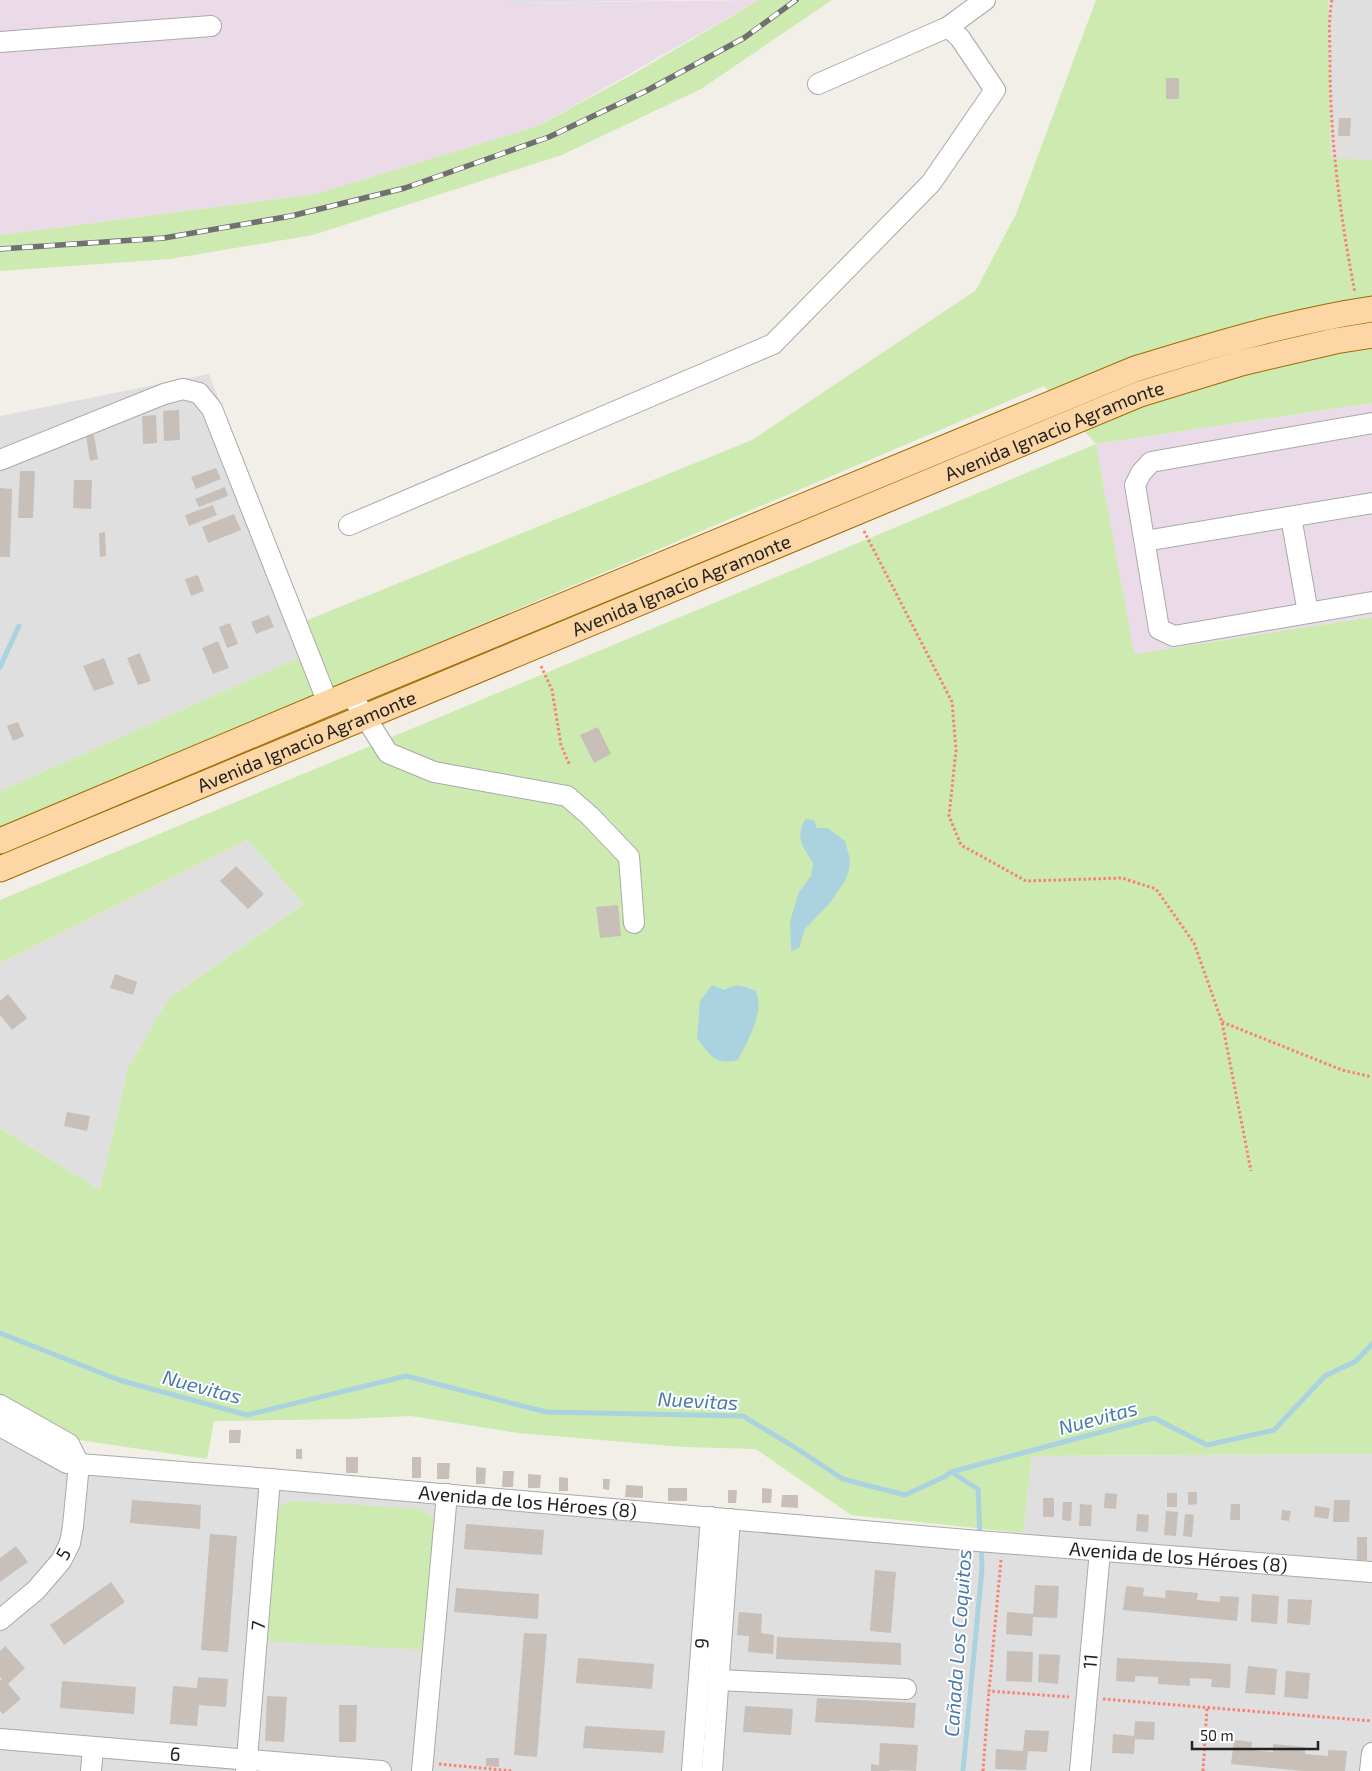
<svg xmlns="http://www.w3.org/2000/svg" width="1372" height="1771" viewBox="0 0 1372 1771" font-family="'Exo 2',sans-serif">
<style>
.residential{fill:#e0dfdf}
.industrial{fill:#ebdbe8}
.grass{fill:#cdebb0}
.water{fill:#aad3df}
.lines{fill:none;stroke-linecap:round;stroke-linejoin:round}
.stream{stroke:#aad3df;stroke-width:5}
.building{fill:#c7bfb8}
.minor-casing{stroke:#a9a9a9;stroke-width:22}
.major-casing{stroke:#a06b00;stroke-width:27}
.path{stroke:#fa8072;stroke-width:3;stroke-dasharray:2.5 2.5;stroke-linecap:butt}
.minor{stroke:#fff;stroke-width:20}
.major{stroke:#fcd6a4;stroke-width:25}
.rail-casing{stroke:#707070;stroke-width:5.5}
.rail{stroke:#fff;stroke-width:4;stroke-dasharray:11;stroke-linecap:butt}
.labels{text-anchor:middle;stroke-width:4;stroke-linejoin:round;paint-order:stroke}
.street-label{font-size:19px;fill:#222;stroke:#fff}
.water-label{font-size:20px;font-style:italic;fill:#4a7aab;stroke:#fff}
</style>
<rect width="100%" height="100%" fill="#f2efe9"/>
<!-- residential -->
<path class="residential" d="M509 0H681L509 3Z
M1328 0H1372V160L1331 159Z
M209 374 316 650 0 791V416Z
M247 840 304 904 169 998 128 1068 100 1190 0 1128V963Z
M0 1435 76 1475 740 1519 1019 1541 1023 1533 1032 1456 1372 1454V1771H0Z"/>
<!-- industrial -->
<path class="industrial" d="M0 0H509L510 3 759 0 538 126 316 194 0 235Z
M1372 403V617L1133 654 1096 444Z"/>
<!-- grass -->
<path class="grass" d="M759 0H832L701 89 562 155 313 235 170 259 0 271V235L316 194 538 126 635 73Z
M1096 0H1328L1331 158 1372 160V403L1096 444 1134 654 1372 617V1454L1032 1456 1023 1533 851 1515 756 1449 683 1447 518 1433 411 1416 349 1419 214 1421 207 1459 79 1440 0 1396V1128L100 1190 128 1068 169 998 304 904 247 840 0 963V900L1096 444 1044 386 0 828V791L316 650 305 621 752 440 976 290 1016 214Z
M291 1501 422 1509 431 1516 434 1522 424 1650 266 1641 278 1510 281 1505Z"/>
<!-- water -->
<path class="water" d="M805 819 814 820 817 828H828L845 841 850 859 849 870 845 881 830 903 805 929 799 948 791 951 790 921 799 892 811 876 813 863C802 844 795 840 805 819Z
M712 985 724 990C739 983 740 985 756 991 765 1012 747 1042 738 1060 715 1066 709 1054 697 1038L700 1001Z"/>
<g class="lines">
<!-- stream -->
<path class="stream" d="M0 667 19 626
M0 1333 119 1380 247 1415 406 1376 546 1412 743 1416 791 1445 843 1479 905 1495 944 1477 951 1472 1154 1418 1207 1445 1274 1430 1325 1376 1356 1361 1372 1344
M951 1472 978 1489 980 1536
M963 1771 982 1568 981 1545"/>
</g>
<!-- building -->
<path class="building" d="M1166 78H1179V99H1166Z
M1339 118H1351L1350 136H1338Z
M179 410 180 440 164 441 163 411Z
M156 415 157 443 143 444 142 416Z
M94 435 98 459 90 461 86 436Z
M216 468 221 479 196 489 191 477Z
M20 471H35L33 518H18Z
M74 480H92L91 509 73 508Z
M225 487 228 496 199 507 195 499Z
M0 488 12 489 10 557H0Z
M213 505 217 515 189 526 185 515Z
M234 514 241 530 208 543 202 527Z
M105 532 106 556 100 557 99 533Z
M198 575 204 591 191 596 185 579Z
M269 615 274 627 256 634 251 622Z
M230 623 238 644 227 648 219 627Z
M218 641 229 668 213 674 202 648Z
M140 653 151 681 138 685 127 658Z
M104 658 114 684 94 691 83 666Z
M18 722 24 736 13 741 7 726Z
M598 727 611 754 594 763 580 735Z
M236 866 264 894 248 909 220 881Z
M618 905 621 936 600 938 596 907Z
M115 974 137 982 133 995 110 988Z
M8 994 27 1018 12 1030 0 1015V1001Z
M67 1112 90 1116 87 1131 64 1126Z
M229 1430H241L240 1443H229Z
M296 1449H302V1459H296Z
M346 1457H358V1473H346Z
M412 1457H421V1478H412Z
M437 1463H450L449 1479H437Z
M476 1467 486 1468 485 1484H476Z
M503 1471H514L513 1487H502Z
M528 1474 541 1475 540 1488H528Z
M559 1477 568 1478V1491H559Z
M603 1479H610L609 1490 603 1489Z
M626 1485 643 1486V1498L625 1497Z
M668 1488H687V1501H668Z
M762 1488 772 1489 771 1503H762Z
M728 1490H737L736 1503H728Z
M1188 1492H1197V1504L1188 1505Z
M1105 1493 1117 1494 1116 1509 1104 1508Z
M1167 1493H1177V1507H1167Z
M782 1495H798V1508L781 1507Z
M1043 1498H1054V1517H1043Z
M132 1500 201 1505 200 1529 130 1523Z
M1334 1500H1350L1349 1522H1333Z
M1063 1502H1072L1071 1521 1062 1520Z
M1080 1504 1092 1505 1091 1526H1079Z
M1231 1504H1240V1520H1230Z
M1315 1506 1330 1508 1328 1519 1314 1517Z
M1282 1510 1291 1511 1289 1521 1281 1520Z
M1166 1511 1178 1512 1176 1536 1164 1535Z
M1137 1514 1149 1515 1148 1532 1136 1531Z
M1185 1514 1194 1515 1192 1537 1183 1536Z
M466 1524 544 1530 542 1555 464 1549Z
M210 1534 237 1536 228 1652 201 1650Z
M1357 1537H1367V1560H1357Z
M16 1546 28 1562 0 1582V1558Z
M875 1570 896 1572 891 1633 870 1631Z
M111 1582 125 1602 64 1645 50 1625Z
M1035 1585 1059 1586 1057 1618 1033 1617 1032 1636 1006 1634 1007 1612 1033 1614Z
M1126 1586 1144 1588 1143 1596 1165 1598 1166 1590 1198 1593 1197 1600 1220 1602V1596L1239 1597 1237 1621 1123 1610Z
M456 1588 539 1594 538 1619 454 1612Z
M1252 1594 1279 1596 1277 1624 1251 1622Z
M1288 1599 1312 1600 1310 1625 1287 1623Z
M739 1612 762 1614 761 1633 774 1635 773 1654 748 1652 749 1636 737 1635Z
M524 1633 547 1634 537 1757 514 1755Z
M777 1637 901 1643V1665L776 1659Z
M5 1646 25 1668 8 1684 21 1699 3 1714 0 1711V1680L2 1679 0 1677V1651Z
M1007 1651 1033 1652 1032 1682 1006 1681Z
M1039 1654 1060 1655 1058 1684 1038 1682Z
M578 1658 654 1664 652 1689 576 1683Z
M1117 1658 1231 1664 1230 1688 1211 1687 1212 1679 1190 1678V1686L1158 1684V1677L1135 1676V1682L1116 1681Z
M1248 1666 1277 1669 1275 1695 1245 1693Z
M1286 1671 1310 1673 1308 1699 1284 1697Z
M198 1677 228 1679 226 1707 199 1705 197 1726 170 1724 173 1686 197 1688Z
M62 1681 136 1687 134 1714 60 1708Z
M267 1696 287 1697 284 1742 265 1741Z
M817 1698 916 1703 914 1728 815 1722Z
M339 1705H357L356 1742H339Z
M745 1706 793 1709 791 1735 743 1732Z
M1135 1721 1155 1722 1154 1740 1135 1739 1134 1754 1112 1753 1113 1734 1134 1736Z
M585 1726 665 1731 663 1753 583 1748Z
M1025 1730 1049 1731 1047 1752 1028 1751 1026 1770 995 1769 996 1749 1023 1751Z
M1234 1740 1252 1742 1251 1750 1273 1752V1744L1305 1747V1754L1328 1756V1750L1347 1751 1345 1771H1303L1231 1764Z
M880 1743 918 1745 916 1771 890 1770V1771H871V1764L879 1765Z
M486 1758H499V1767L486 1766Z"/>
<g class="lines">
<defs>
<g id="minor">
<path d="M0 42 211 26"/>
<path d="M818 84 948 27 985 0"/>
<path d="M1372 423 1151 462 1141 473 1135 485 1159 629 1174 636 1372 602"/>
<path d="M0 460 164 394 183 389 199 393 212 409 328 703"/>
<path d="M1291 517 1308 613"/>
<path d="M349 525 773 344 931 183 995 90 960 38 948 27"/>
<path d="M1145 541 1372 503"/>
<path d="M350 693 388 753 434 772 567 796 590 816 629 857 634 923"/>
<path d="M0 1405 69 1444 79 1464 73 1526 70 1543 61 1561 36 1590 0 1620"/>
<path id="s1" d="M0 1426 67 1463 270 1479 978 1541 1372 1572"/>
<path d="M719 1680 906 1689"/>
<path id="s2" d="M0 1739 381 1771"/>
<path d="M91 1771 93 1747"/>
<path id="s3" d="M246 1771 270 1479"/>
<path d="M422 1771 447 1494"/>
<path id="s4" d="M692 1771 711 1517"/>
<path d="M712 1771 730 1519"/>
<path id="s5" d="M1080 1771 1100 1551"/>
<path d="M1370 1771 1372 1753"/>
</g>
<g id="major">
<path d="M0 841 328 703 1135 369C1213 345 1291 321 1372 309"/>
<path id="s6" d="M0 869 1140 394 1241 363 1335 341 1372 335"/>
</g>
</defs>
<!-- minor casing -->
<use href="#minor" class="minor-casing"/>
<!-- major casing -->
<use href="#major" class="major-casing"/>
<!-- path -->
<path class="path" d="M1332 0C1328 20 1330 41 1330 61 1330 139 1340 216 1355 293
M864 531 952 702 956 750 949 816 961 845 1026 881 1122 878 1156 889 1194 943 1222 1022 1251 1171
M541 666 552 690 561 745 570 766
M1222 1022 1342 1070 1372 1077
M1001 1560 989 1691 1069 1697
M1103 1699 1372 1721
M439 1764 513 1771
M983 1771 989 1691
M1203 1771 1207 1708"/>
<!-- minor -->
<use href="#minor" class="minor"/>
<!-- major -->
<use href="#major" class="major"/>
<defs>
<path id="rail" d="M0 249 164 238 291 216 405 188 549 137 646 91 744 38 796 0"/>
</defs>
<!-- rail casing -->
<use href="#rail" class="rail-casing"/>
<!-- rail -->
<use href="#rail" class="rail"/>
</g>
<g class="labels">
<!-- street labels -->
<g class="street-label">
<text dy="7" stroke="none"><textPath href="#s6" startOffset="1142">Avenida Ignacio Agramonte</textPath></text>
<text dy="7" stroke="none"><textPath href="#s6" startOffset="738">Avenida Ignacio Agramonte</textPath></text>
<text dy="7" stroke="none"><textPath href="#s6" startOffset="332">Avenida Ignacio Agramonte</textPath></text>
<text dy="7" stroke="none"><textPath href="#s1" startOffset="539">Avenida de los Héroes (8)</textPath></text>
<text transform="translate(63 1554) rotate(-61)" y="7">5</text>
<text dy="7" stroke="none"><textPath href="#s1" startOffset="1192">Avenida de los Héroes (8)</textPath></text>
<text dy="7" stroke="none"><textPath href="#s3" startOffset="146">7</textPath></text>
<text dy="7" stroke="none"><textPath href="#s4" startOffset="128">9</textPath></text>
<text dy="7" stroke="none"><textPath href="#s5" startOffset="110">11</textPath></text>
<text dy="7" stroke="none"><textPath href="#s2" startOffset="176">6</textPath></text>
</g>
<!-- water labels -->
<g class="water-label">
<text transform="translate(202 1387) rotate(15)" y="7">Nuevitas</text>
<text transform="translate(698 1401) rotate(3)" y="7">Nuevitas</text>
<text transform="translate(1098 1418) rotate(-15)" y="7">Nuevitas</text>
<text transform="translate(958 1643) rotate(-86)" y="7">Cañada Los Coquitos</text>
</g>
</g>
<!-- scale -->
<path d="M1192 1741v8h126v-8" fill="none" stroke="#222222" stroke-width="2.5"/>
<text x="1200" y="1741" font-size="15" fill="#222222" stroke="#ffffff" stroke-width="4" paint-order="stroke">50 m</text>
</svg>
